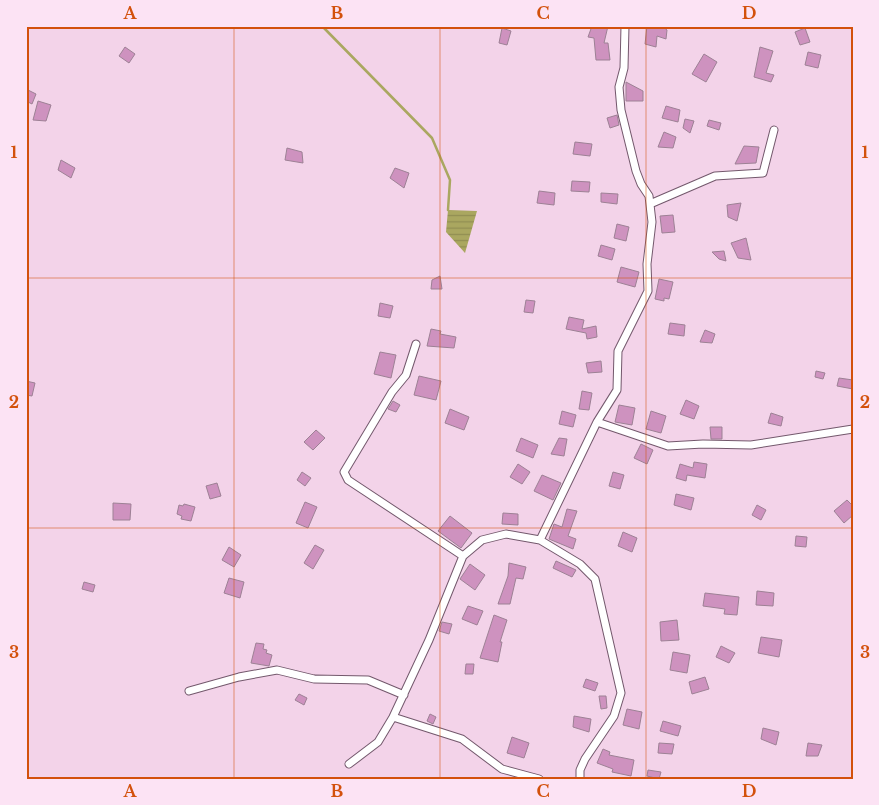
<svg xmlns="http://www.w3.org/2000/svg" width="879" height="805" viewBox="0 0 879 805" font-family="'Libre Baskerville',serif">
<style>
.water{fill:url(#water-rules)}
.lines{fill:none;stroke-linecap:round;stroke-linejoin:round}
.stream{stroke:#aaa760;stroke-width:2.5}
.building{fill:#ce92bf;stroke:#9d8195}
.street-casing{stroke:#73586c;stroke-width:9}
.street{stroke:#fff;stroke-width:7}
.grid{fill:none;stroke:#d3510c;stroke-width:1;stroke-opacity:0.55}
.neatline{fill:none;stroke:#d3510c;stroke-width:2}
.grid-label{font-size:16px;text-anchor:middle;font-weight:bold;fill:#d3510c}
</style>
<defs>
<pattern id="water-rules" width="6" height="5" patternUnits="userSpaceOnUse" patternTransform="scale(1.25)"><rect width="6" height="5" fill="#aaa760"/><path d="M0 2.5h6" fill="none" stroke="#918e52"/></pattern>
</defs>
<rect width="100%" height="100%" fill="#f3d3e9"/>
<!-- water -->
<path class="water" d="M448 210 477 211 465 253 446 232Z"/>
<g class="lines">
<!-- stream -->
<path class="stream" d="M322 26 432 138 450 180 448 210"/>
</g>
<!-- building -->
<path class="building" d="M592 26H608L604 43H608L610 60H596L594 38 588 37Z
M647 26H662L667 30 666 39 657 36 656 47 645 44Z
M502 28 511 31 507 45 499 43Z
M805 28 810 42 800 45 795 32Z
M125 47 135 54 129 63 119 56Z
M760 47 773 51 766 73 774 75 771 82 754 77Z
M808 52 821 55 818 68 805 65Z
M704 54 717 62 706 82 692 74Z
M626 82 643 91V101H626Z
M26 89 36 94 32 104 26 101Z
M38 101 51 105 46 121 33 120Z
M666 106 680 110 678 122 662 118Z
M617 115 619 125 610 128 607 118Z
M685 119 694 121 690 133 683 128Z
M709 120 721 123 719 130 707 126Z
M664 132 676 137 673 148 658 147Z
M575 142 592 144 590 156 573 154Z
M744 146 759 147 756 163 735 164Z
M287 148 302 152 303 163 285 160Z
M61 160 75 168 71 178 58 170Z
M395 168 409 173 404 188 390 178Z
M572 181 590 182 589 192 571 191Z
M539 191 555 193 554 205 537 203Z
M601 193 618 194 617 204 601 202Z
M741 203 737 221 728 217 727 205Z
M673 215 675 232 662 233 660 216Z
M617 224 629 227 626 241 614 238Z
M746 238 751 260 738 258 731 243Z
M601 245 615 249 612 260 598 256Z
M724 251 726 261 719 259 712 252Z
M621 267 639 272 635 287 617 282Z
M440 276 442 289H431L432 280Z
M659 279 673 282 669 299 664 298V301L655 299Z
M526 300 535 301 533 313 524 312Z
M380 303 393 306 390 318 378 316Z
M569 317 584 320 582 329 596 326 597 337 587 339 586 333 566 329Z
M670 323 685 325 684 336 668 334Z
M431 329 441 331 440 334 456 337 454 348 427 346Z
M705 330 715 334 712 343 700 342Z
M380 352 396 355 391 378 374 374Z
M601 361 602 372 588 373 586 363Z
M816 371 825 373 823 379 815 377Z
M419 376 441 381 436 400 414 395Z
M839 378 853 380V389L837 386Z
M26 381 35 383 32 396 26 395Z
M582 391 592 393 589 410 579 409Z
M686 400 699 406 694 419 680 414Z
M393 401 400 405 396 412 388 409Z
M619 405 635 408 632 425 615 422Z
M450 409 469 417 464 430 445 423Z
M562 411 576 415 573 427 559 424Z
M651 411 666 416 661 433 646 429Z
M771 413 783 417 781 426 768 423Z
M710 427H722V439H711Z
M316 430 325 438 313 450 304 442Z
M521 438 538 445 533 458 516 451Z
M559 438 567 439 564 456 551 454Z
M641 444 653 450 647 464 634 458Z
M694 462 707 464 705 478 687 475 686 481 676 478 680 464 693 468Z
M518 464 530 472 522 484 510 477Z
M302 472 311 478 305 486 297 480Z
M613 472 624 475 620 489 609 486Z
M542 475 561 483 553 500 534 491Z
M217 483 221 496 210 499 206 486Z
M676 494 694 498 691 510 674 505Z
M847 500 853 506V515L844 523 834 511Z
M305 502 317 507 308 528 296 523Z
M113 503 131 504 130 520H113Z
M184 504 195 507 191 521 181 519 182 516 177 514 179 505 183 506Z
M757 505 766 510 761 520 752 515Z
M567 509 577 511 568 536 576 539 573 549 549 539 554 524 562 527Z
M503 513 518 514V525L502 524Z
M450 516 472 533 461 548 438 531Z
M623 532 637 538 632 552 618 546Z
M796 536 807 537 806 547 795 546Z
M315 545 324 550 313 569 304 563Z
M229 547 241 555 234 567 222 560Z
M556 561 576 570 572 577 553 568Z
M509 563 526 567 523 579 516 578 510 604H498L508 576Z
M470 564 485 575 475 590 460 579Z
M229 578 244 582 240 598 224 593Z
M84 582 95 585 93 592 82 589Z
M757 591 774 593 773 606 756 605Z
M705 593 739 597 737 615 724 614 725 609 703 606Z
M468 606 483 611 477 625 462 619Z
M494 615 507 620 500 642H502L498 662 480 658Z
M677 620 679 640 661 641 660 622Z
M442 622 452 624 449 634 439 631Z
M761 637 782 640 779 657 758 653Z
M256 643 264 644 263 649 267 650 266 653 272 655 269 666 251 663Z
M721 646 735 653 729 663 716 657Z
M673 652 690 655 687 673 670 670Z
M466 664H474L473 674H465Z
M705 677 709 689 692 694 689 682Z
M586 679 598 683 595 691 583 687Z
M299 694 307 698 304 705 295 700Z
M599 696H606L607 708 601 709Z
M627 709 642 712 639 729 623 725Z
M430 714 436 717 433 724 427 721Z
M574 716 591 719 589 732 573 727Z
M663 721 681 726 678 736 660 731Z
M763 728 779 732 776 745 761 739Z
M512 737 529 743 524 758 507 753Z
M659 743 674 744 672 754 658 753Z
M808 743 822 745 818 756H806Z
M603 749 610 752 609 755 634 760 631 776 612 772 613 769 597 763Z
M648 770 661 772 659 779 647 776Z"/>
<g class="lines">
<defs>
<path id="street" d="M650 204 715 176 763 173 774 130
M416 344 406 375 392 392 344 472 348 480 463 556
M597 422 668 446 703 444 751 445 853 429
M189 691 239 677 277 670 314 679 368 680 404 695
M393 717 462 739 502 769 539 779
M349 764 378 742 393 717 429 640 463 556 482 540 506 534 540 540
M580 779V770L585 759 614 716 621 693 595 579 580 564 540 540 597 422 617 390 618 351 648 291 647 264 652 222 649 196 641 184 636 171 621 110 619 87 624 68 625 26"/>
</defs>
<!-- street casing -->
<use href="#street" class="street-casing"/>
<!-- street -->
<use href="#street" class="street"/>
</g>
<!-- grid -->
<path class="grid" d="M234 26V779M440 26V779M646 26V779M26 278H853M26 528H853"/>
<!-- border -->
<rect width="879" height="805" fill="none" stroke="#fce3f4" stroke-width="55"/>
<rect x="28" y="28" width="824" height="750" class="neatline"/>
<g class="grid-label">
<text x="130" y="19">A</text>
<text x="337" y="19">B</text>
<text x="543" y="19">C</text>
<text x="749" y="19">D</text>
<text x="14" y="158">1</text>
<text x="865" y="158">1</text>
<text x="14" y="408">2</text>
<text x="865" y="408">2</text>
<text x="14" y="658">3</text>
<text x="865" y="658">3</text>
<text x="130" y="797">A</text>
<text x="337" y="797">B</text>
<text x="543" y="797">C</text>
<text x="749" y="797">D</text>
</g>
</svg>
